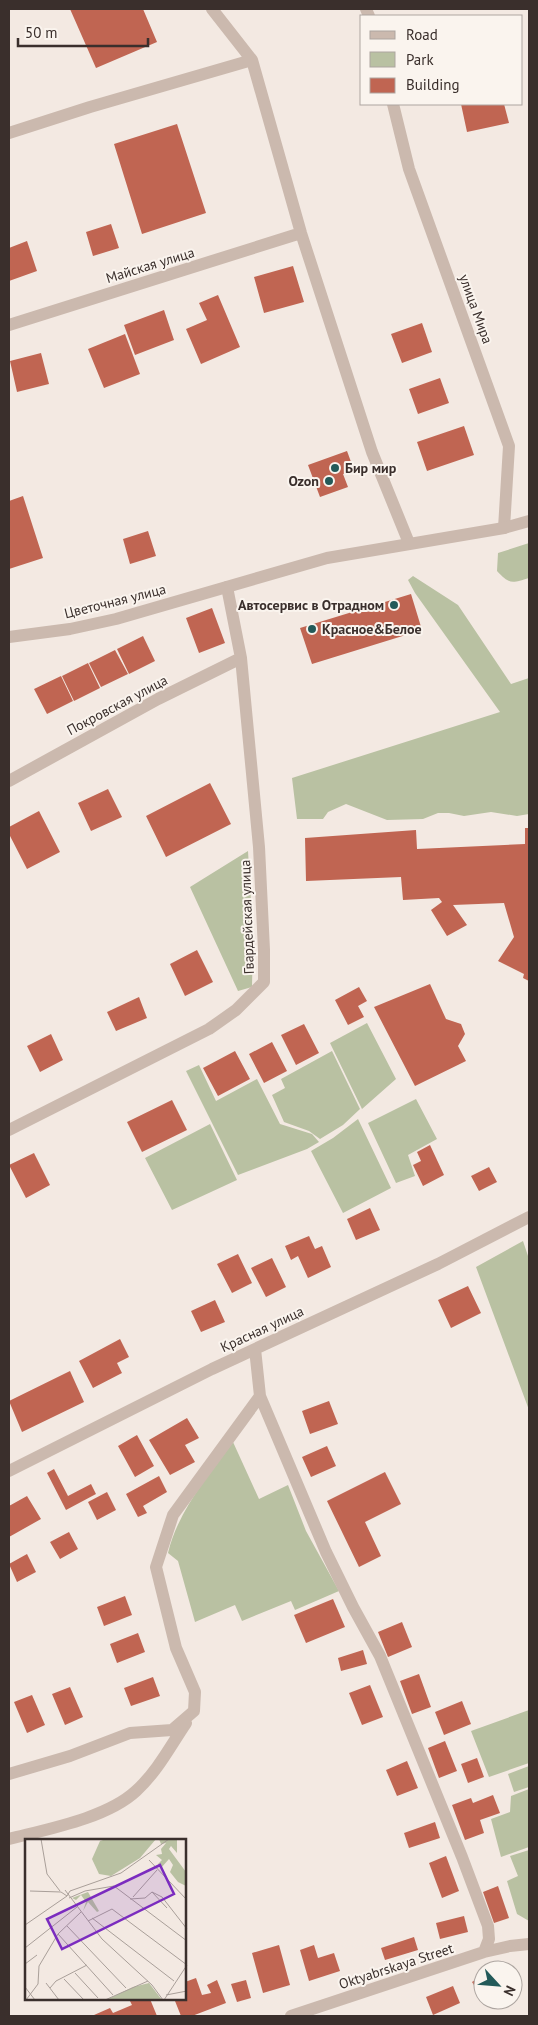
<svg xmlns="http://www.w3.org/2000/svg" width="538" height="2025" viewBox="0 0 538 2025" font-family="'PT Sans',sans-serif">
<style>
.green{fill:#b9c1a2}
.building{fill:#c06552}
.lines{fill:none;stroke-linecap:round;stroke-linejoin:round}
.minor{stroke:#cbb9ae;stroke-width:12}
.tertiary{stroke:#cbb9ae;stroke-width:12}
.poi-dot{fill:#235a59;stroke:#faf4ee;stroke-width:2}
.labels{text-anchor:middle;stroke-width:4;stroke-linejoin:round;paint-order:stroke}
.street-label{font-size:14px;fill:#3a2f2c;stroke:#faf4ee}
.poi-label{font-size:14px;font-weight:bold;fill:#3a2f2c;stroke:#faf4ee;text-anchor:start}
.inset-road{fill:none;stroke:#a99f99;stroke-width:1}
.view{fill:#7b2cbf;fill-opacity:0.15;stroke:#7b2cbf;stroke-width:2.5}
.inset-edge{fill:none;stroke:#3a2f2c;stroke-width:2.5}
</style>
<rect width="100%" height="100%" fill="#f3e9e2"/>
<!-- green -->
<path class="green" d="M529 543V578C512 583 510 585 497 571L498 553Z
M413 576 458 605 511 684 529 678V814L517 816 491 812 464 816 449 813H438L423 819 387 820 346 804 328 812 323 819H297L292 778 500 712 415 593 408 580Z
M248 851 253 936 252 987 238 991 190 887Z
M367 1023 396 1079 362 1109 330 1043Z
M332 1051 360 1109 343 1125 320 1139 309 1131 284 1122 272 1095 285 1088 281 1079Z
M199 1065 216 1101 257 1079 280 1124 312 1134 319 1142 307 1149 238 1175 186 1071Z
M416 1099 437 1139 408 1155 415 1176 396 1183 368 1123Z
M358 1119 391 1188 343 1213 311 1151 333 1138Z
M210 1124 237 1180 172 1210 145 1158Z
M523 1241 529 1259V1410L476 1267Z
M233 1442 259 1499 288 1485 306 1531 339 1591 295 1610 291 1601 242 1621 235 1605 195 1622 178 1561 168 1553C178 1511 208 1476 233 1442Z
M529 1710V1763L489 1777 471 1731Z
M529 1766V1787L514 1792 508 1774Z
M529 1789V1847L501 1857 491 1819 510 1812 511 1796Z
M529 1850V1921L517 1914 507 1881 518 1876 510 1856Z"/>
<!-- building -->
<path class="building" d="M70 9H143L157 42 96 68Z
M461 104H504L509 123 467 132Z
M177 124 206 213 142 234 114 144Z
M111 224 119 248 93 256 86 232Z
M27 241 37 271 9 281V248Z
M293 266 304 302 264 313 254 277Z
M218 295 240 347 201 364 186 329 207 320 199 303Z
M164 310 174 340 135 355 124 325Z
M422 323 432 352 402 363 391 334Z
M125 334 140 374 104 388 88 349Z
M41 353 49 384 17 392 10 361Z
M440 378 449 403 418 414 409 389Z
M464 426 474 455 427 471 417 442Z
M347 451 354 470 343 474 348 487 320 497 308 465Z
M23 496 43 558 9 569V501Z
M148 531 156 556 130 564 123 539Z
M411 594 422 630 312 664 300 628Z
M212 608 225 643 199 653 186 618Z
M143 636 155 661 129 674 117 649Z
M115 650 128 674 101 687 89 663Z
M88 663 100 688 74 701 62 676Z
M61 676 73 701 47 714 34 689Z
M210 783 231 824 166 857 146 816Z
M108 789 122 817 91 831 78 803Z
M39 811 60 852 27 869 9 834V827Z
M525 828H529V981L523 978 524 974 498 961 514 937 504 903 453 905 467 925 447 936 431 910 442 902 439 898 403 900 401 877 306 881 305 838 416 830 417 849 525 844Z
M197 950 213 982 185 996 170 964Z
M430 984 446 1019 461 1024 465 1034 458 1046 466 1061 415 1086 374 1007Z
M359 987 367 1001 358 1006 364 1017 348 1025 335 1000Z
M139 997 147 1018 116 1031 107 1012Z
M304 1024 319 1053 296 1065 281 1035Z
M51 1034 63 1060 40 1072 27 1046Z
M272 1042 287 1071 264 1083 249 1054Z
M235 1051 250 1079 218 1096 203 1068Z
M172 1100 187 1130 142 1152 127 1122Z
M430 1145 444 1175 423 1186 413 1165 421 1161 417 1152Z
M34 1153 50 1185 26 1198 9 1165Z
M489 1167 497 1182 479 1191 471 1176Z
M370 1208 380 1230 356 1240 347 1219Z
M309 1236 315 1249 322 1246 331 1267 308 1278 298 1256 291 1260 285 1246Z
M238 1254 252 1283 232 1293 217 1264Z
M272 1258 286 1287 266 1297 251 1268Z
M468 1286 481 1313 451 1328 438 1300Z
M215 1300 225 1322 201 1332 191 1311Z
M120 1339 129 1357 117 1363 122 1373 93 1388 79 1361Z
M70 1371 84 1402 22 1432 9 1401Z
M329 1401 338 1424 310 1434 302 1411Z
M187 1418 199 1438 185 1445 195 1462 170 1475 149 1440Z
M137 1435 154 1466 135 1477 118 1446Z
M327 1446 336 1466 311 1477 302 1457Z
M54 1469 68 1496 91 1484 96 1494 66 1510 47 1473Z
M385 1472 401 1504 365 1522 381 1556 359 1567 327 1501Z
M159 1476 167 1492 143 1506 147 1513 138 1517 126 1494Z
M107 1492 116 1510 97 1520 88 1502Z
M27 1496 41 1519 9 1537V1506Z
M69 1532 78 1549 60 1559 50 1542Z
M27 1554 36 1572 17 1582 9 1564Z
M125 1596 132 1615 104 1626 97 1607Z
M333 1599 345 1627 306 1643 294 1615Z
M402 1622 412 1647 388 1657 378 1632Z
M138 1633 145 1652 117 1663 110 1644Z
M363 1650 367 1664 341 1671 338 1658Z
M419 1674 431 1707 412 1714 400 1681Z
M153 1677 160 1696 131 1706 124 1688Z
M370 1685 383 1717 362 1725 349 1693Z
M70 1687 83 1717 65 1725 52 1694Z
M32 1695 45 1725 27 1733 14 1702Z
M462 1701 471 1724 444 1735 435 1712Z
M445 1741 457 1771 439 1778 428 1748Z
M477 1758 484 1777 468 1783 461 1764Z
M407 1761 418 1788 397 1796 386 1770Z
M493 1795 500 1813 480 1820 484 1833 465 1840 452 1805 471 1798 473 1803Z
M435 1822 440 1838 409 1848 404 1833Z
M446 1856 459 1891 442 1898 429 1863Z
M498 1886 509 1918 494 1923 483 1892Z
M464 1916 468 1932 440 1939 436 1923Z
M414 1937 418 1950 385 1960 381 1948Z
M279 1945 290 1985 263 1993 252 1953Z
M314 1945 318 1958 334 1953 340 1971 309 1981 300 1950Z
M500 1964 503 1970H491Z
M483 1975V1991L479 1993 472 1982Z
M196 1978 202 1995 211 1993 207 1985 217 1980 226 2003 192 2016H181L175 2001 185 1999V1982Z
M246 1980 251 1998 237 2002 231 1984Z
M453 1986 460 2003 433 2015 426 1997Z
M129 1999H150L157 2016H95L94 2015 110 2008 113 2013 132 2005Z"/>
<g class="lines">
<!-- minor -->
<path class="minor" d="M212 9 252 60
M366 9 369 16
M393 104 409 169 509 446 504 528
M9 133 90 107 252 60 301 233 372 452 409 543
M9 325 301 233
M9 781 158 699 241 658
M9 1130 209 1029 236 1010 264 982V950L259 847 241 658 227 587
M260 1396 326 1552 353 1607 380 1656 462 1857 488 1926 489 1939 484 1952
M9 1471 212 1369 438 1264 529 1217
M9 1774 70 1756 130 1733 172 1730 194 1711 195 1692 176 1648 156 1567 173 1515 260 1396 255 1349
M9 1839C48 1829 107 1818 136 1791 157 1772 171 1745 186 1723
M291 2016 484 1952 510 1946 529 1944"/>
<!-- tertiary -->
<path class="tertiary" d="M9 637 70 629 116 619 327 558 504 528 529 521"/>
</g>
<!-- markers -->
<g class="poi-dot">
<circle cx="335" cy="468" r="5"/>
<circle cx="329" cy="481" r="5"/>
<circle cx="394" cy="605" r="5"/>
<circle cx="312" cy="629" r="5"/>
</g>
<g class="labels">
<!-- street labels -->
<g class="street-label">
<text transform="translate(150 265) rotate(-17)" y="5">Майская улица</text>
<text transform="translate(476 309) rotate(70)" y="5">улица Мира</text>
<text transform="translate(115 601) rotate(-14)" y="5">Цветочная улица</text>
<text transform="translate(117 705) rotate(-28)" y="5">Покровская улица</text>
<text transform="translate(247 917) rotate(-92)" y="5">Гвардейская улица</text>
<text transform="translate(262 1329) rotate(-25)" y="5">Красная улица</text>
<text transform="translate(396 1966) rotate(-18)" y="5">Oktyabrskaya Street</text>
</g>
<!-- poi labels -->
<g class="poi-label">
<text x="345" y="473">Бир мир</text>
<text x="319" y="486" text-anchor="end">Ozon</text>
<text x="384" y="610" text-anchor="end">Автосервис в Отрадном</text>
<text x="322" y="634">Красное&amp;Белое</text>
</g>
</g>
<!-- overview -->
<g transform="translate(25 1839)">
<rect width="161" height="161" fill="#f3e9e2"/>
<path d="M81 0H131L115 19 86 37 74 35 67 20 75 2ZM134 0H152V14L146 7 144 10 161 33V47L153 43 145 33 148 26 144 20 136 29 133 25 137 21 131 16 137 15 136 10 141 4 136 5ZM63 53 74 72 72 73 63 63 58 72 61 63 56 56 51 61 47 59ZM124 144 137 161H81L108 148Z" fill="#b9c1a2"/>
<path class="inset-road" d="M16 0 22 35 35 52M124 21 162 61M40 51 77 100 127 146 138 161M5 52 36 53 42 57 45 52 96 34 144 0M127 53 137 58 162 90M108 58 132 31M44 59 60 52 89 47 162 102M105 60 120 59 127 53 142 69M56 73 33 95 88 156M67 79 149 142M63 82 87 70 162 126M0 86 42 57M42 87 101 149M0 109 52 68M0 125 12 116M50 134 73 159M39 140 59 161M21 144 34 161M0 148 10 161M25 149 31 142 62 126M141 156 162 152M1 161 13 145 14 127 33 95M80 161 123 142M139 161 162 126"/>
<path class="view" d="M135 26 149 55 37 110 22 80Z"/>
<rect width="161" height="161" class="inset-edge"/>
</g>
<!-- border -->
<rect width="538" height="2025" fill="none" stroke="#3a2f2c" stroke-width="20"/>
<!-- legend -->
<rect x="360" y="15" width="162" height="90" fill="#faf4ee" stroke="#ada5a0"/>
<rect x="370" y="31" width="25" height="8" fill="#cbb9ae" stroke="#ada5a0"/>
<text x="406" y="40" font-size="15" fill="#3a2f2c">Road</text>
<rect x="370" y="52" width="25" height="15" fill="#b9c1a2" stroke="#ada5a0"/>
<text x="406" y="65" font-size="15" fill="#3a2f2c">Park</text>
<rect x="370" y="78" width="25" height="15" fill="#c06552" stroke="#ada5a0"/>
<text x="406" y="90" font-size="15" fill="#3a2f2c">Building</text>
<!-- north arrow -->
<g transform="translate(498 1985) rotate(116)"><circle r="24" fill="#faf4ee" stroke="#ada5a0"/>
<path d="M0-4L9 19L0 12L-9 19Z" fill="#235a59"/>
<text y="-8" font-size="14" font-weight="bold" text-anchor="middle" fill="#3a2f2c">N</text>
</g>
<!-- scale -->
<path d="M18 38v8h130v-8" fill="none" stroke="#3a2f2c" stroke-width="2.5"/>
<text x="25" y="38" font-size="15" fill="#3a2f2c" stroke="#faf4ee" stroke-width="4" paint-order="stroke">50 m</text>
</svg>
